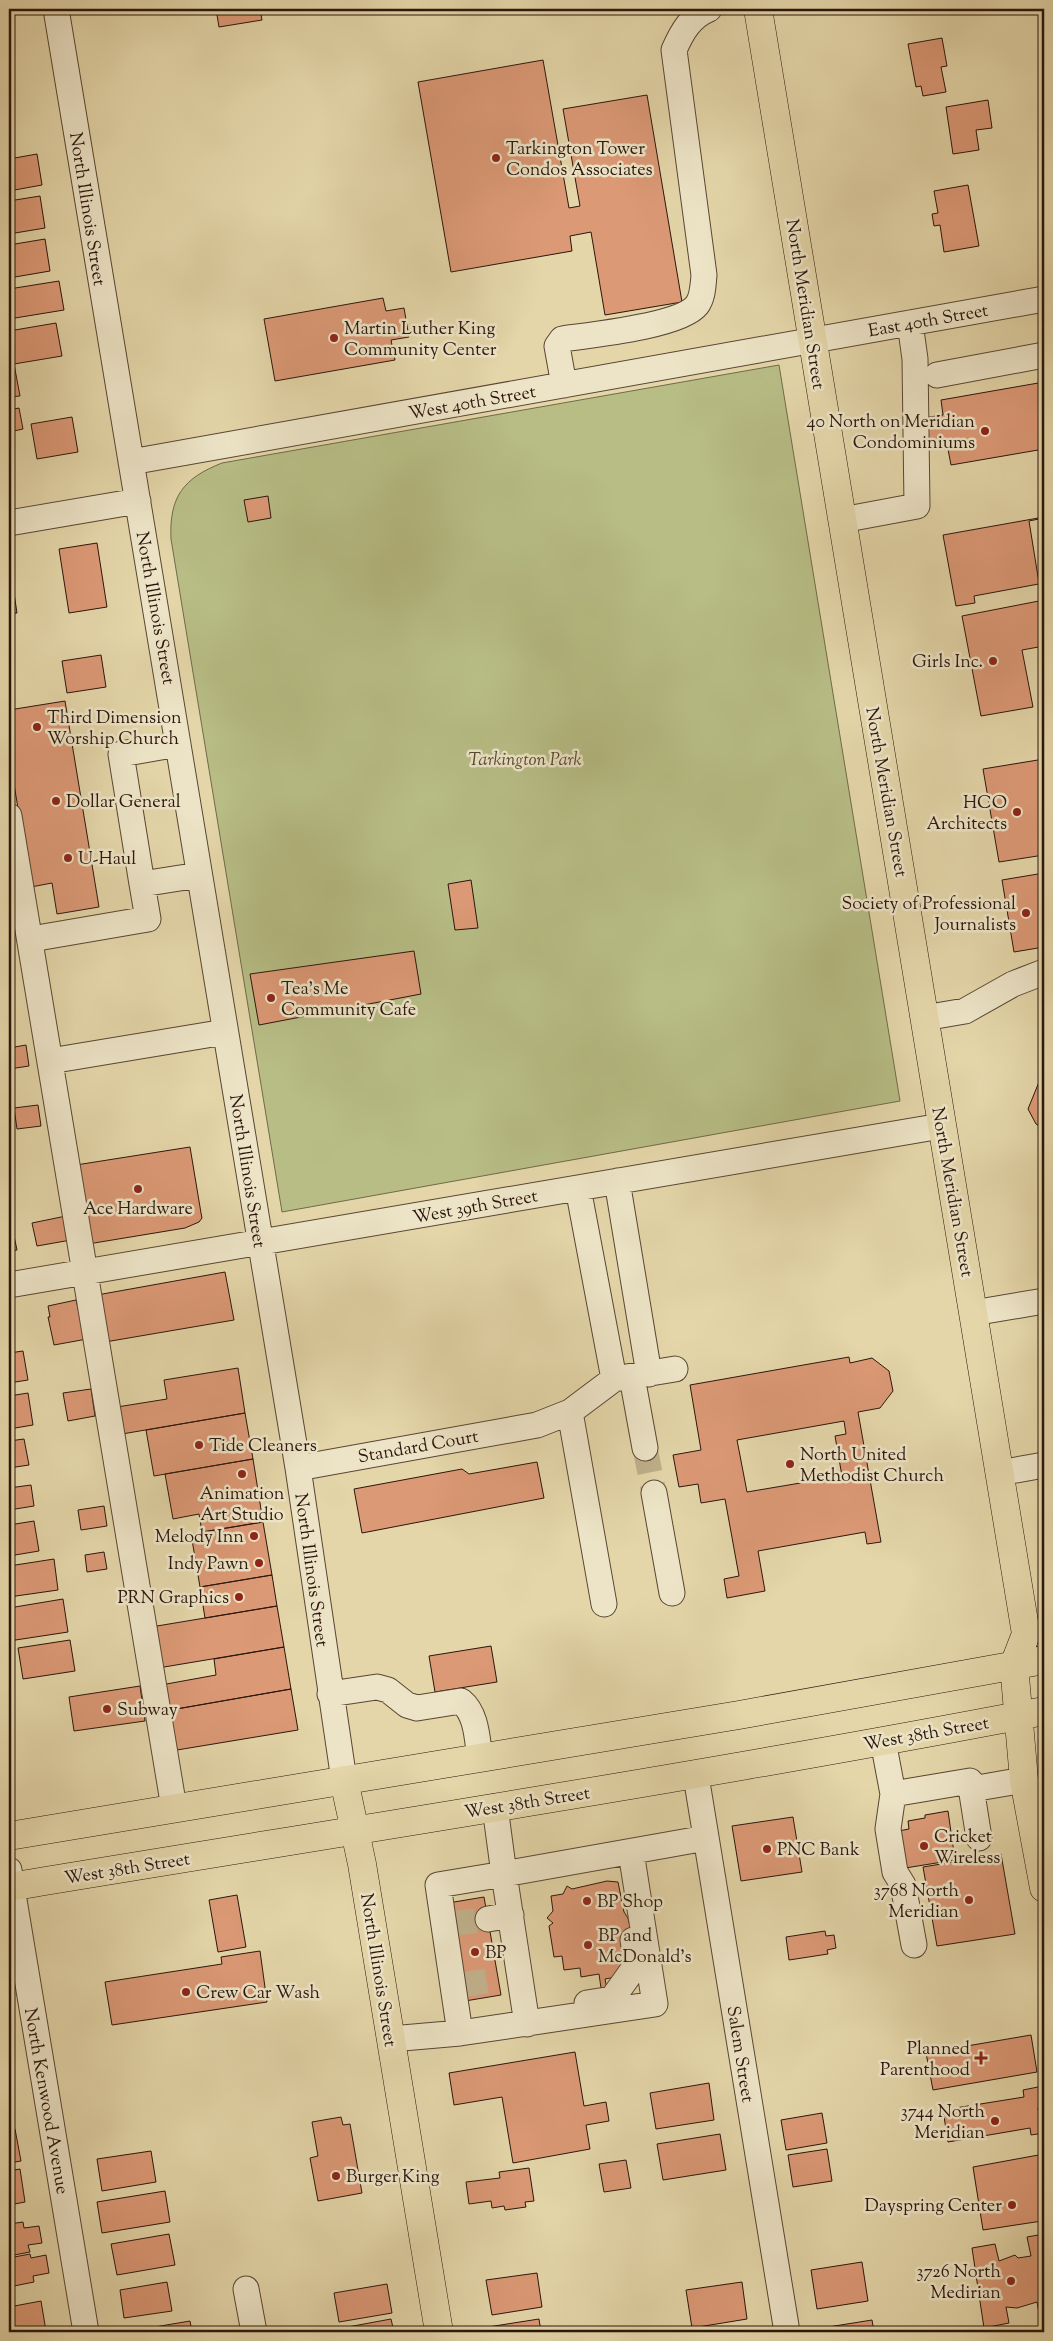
<svg xmlns="http://www.w3.org/2000/svg" width="1053" height="2341" viewBox="0 0 1053 2341" font-family="'Sorts Mill Goudy',serif">
<style>
.green{fill:#b7bd85;stroke:#706a48}
.building{fill:#dc9976;stroke:#2a160c;fill-rule:evenodd}
.lines{fill:none;stroke-linecap:round;stroke-linejoin:round}
.minor-tunnel{stroke:#bfb08a;stroke-width:25;stroke-dasharray:25 12;stroke-linecap:butt}
.minor-casing{stroke:#584633;stroke-width:27}
.major-casing{stroke:#2a160c;stroke-width:29}
.minor{stroke:#ede4c7;stroke-width:25}
.major{stroke:#e4d6a9;stroke-width:28}
.poi-dot{fill:#8f2418;stroke:#ede4c7;stroke-width:2}
.labels{text-anchor:middle;stroke-width:5;stroke-linejoin:round;paint-order:stroke}
.poi-label{font-size:18px;fill:#2a160c;stroke:#ede4c7;text-anchor:start}
.street-label{font-size:18px;fill:#2a160c;stroke:#ede4c7}
.park-label{font-size:18px;font-style:italic;fill:#544830;stroke:#ede4c7}
</style>
<rect width="100%" height="100%" fill="#e4d6a9"/>
<filter id="stains"><feTurbulence type="fractalNoise" baseFrequency=".004" numOctaves="4"/><feColorMatrix values="0 0 0 0 .2 0 0 0 0 .09 0 0 0 0 .02 0 0 0 .5 -.17"/></filter>
<radialGradient id="worn" r=".72"><stop offset=".6" stop-color="#630" stop-opacity="0"/><stop offset="1" stop-color="#630" stop-opacity=".3"/></radialGradient>
<!-- green -->
<path class="green" d="M779 365 900 1101 282 1212 171 539C169 496 184 478 222 463Z"/>
<!-- building -->
<path class="building" d="M216 9H260L262 20 219 27Z
M942 38 947 66 941 67 946 92 923 96 921 86 916 87 908 44Z
M543 60 569 208 580 206 563 109 647 95 682 302 605 315 591 232 570 236 572 251 451 272 418 82Z
M988 100 992 128 976 130 979 150 953 154 946 107Z
M37 154 42 185 9 191V159Z
M968 185 979 246 944 252 940 225 934 226 932 214 938 213 934 191Z
M40 196 45 228 9 234V201Z
M45 239 50 271 9 278V245Z
M59 281 64 310 9 319V289Z
M383 298 386 311 404 308 409 337 391 340 395 360 275 381 264 319Z
M56 323 62 356 14 364 20 396 9 397V331Z
M1044 382V449L951 465 947 444 928 448 923 418 943 415 941 400Z
M19 408 23 429 9 432V410Z
M72 417 78 452 37 459 31 424Z
M268 496 271 518 248 522 244 500Z
M1044 517V583L974 596 975 603 956 606 943 535Z
M1044 518V582L1039 583 1029 521Z
M97 543 107 607 69 613 59 549Z
M9 560 17 613 9 614Z
M1044 600V646L1022 650 1033 707 981 716 962 616Z
M101 655 106 687 67 693 62 661Z
M65 701 99 907 57 914 52 883 31 887 9 754V710Z
M1044 759V855L999 862 983 769Z
M1044 873V947L1014 952 1002 880Z
M471 880 478 928 455 930 448 884Z
M414 951 421 994 259 1025 250 974Z
M26 1045 29 1066 9 1069V1048Z
M1044 1081V1129L1036 1124 1028 1109 1039 1082Z
M38 1105 41 1126 17 1129 14 1108Z
M190 1147 201 1213 202 1218 199 1222 185 1228 88 1244 76 1165Z
M9 1212 17 1250 10 1251 11 1258H9Z
M66 1216 71 1240 37 1246 32 1223Z
M225 1272 234 1320 105 1342 97 1295Z
M76 1300 79 1312H82L87 1339 54 1345 48 1317H50L48 1306Z
M23 1351 28 1380 9 1383V1353Z
M849 1357 850 1363 872 1358 889 1371 893 1391 880 1408 858 1412 881 1542 867 1544 865 1532 758 1551 765 1591 727 1598 724 1579 739 1576 725 1499 701 1503 698 1484 679 1487 673 1455 701 1450 690 1385ZM844 1421 846 1434 835 1436 842 1476 747 1492 737 1440Z
M238 1368 245 1413 122 1434 117 1407 167 1399 164 1380Z
M91 1389 95 1416 68 1421 63 1393Z
M28 1393 33 1425 9 1429V1396Z
M245 1413 253 1459 154 1476 146 1430Z
M24 1439 29 1465 9 1468V1441Z
M253 1459 263 1522 202 1532 199 1514 173 1519 165 1474Z
M537 1462 544 1498 362 1533 354 1489 462 1469 469 1474Z
M31 1485 34 1506 9 1510V1488Z
M104 1506 107 1526 81 1530 78 1510Z
M34 1521 39 1551 9 1556V1525Z
M263 1522 272 1575 200 1587 191 1534Z
M104 1552 107 1569 87 1572 85 1555Z
M54 1559 58 1590 9 1597V1566Z
M272 1575 277 1606 205 1618 200 1587Z
M63 1599 68 1632 9 1641V1608Z
M277 1606 284 1647 158 1668 151 1627Z
M70 1640 75 1671 23 1679 18 1648Z
M491 1646 497 1682 435 1692 429 1656Z
M284 1647 291 1689 165 1711 161 1685 216 1675 214 1659Z
M140 1686 145 1721 74 1731 69 1697Z
M291 1689 298 1730 171 1751 165 1711Z
M948 1811 955 1860 899 1869 893 1832 909 1829 908 1821 925 1818V1815Z
M793 1817 802 1872 741 1881 732 1826Z
M1001 1854 1015 1934 937 1946 923 1867Z
M607 1881 618 1882 624 1912 628 1918 632 1935 626 1975 605 1979 608 1994 602 1995 599 1974 581 1977 580 1968 564 1970 562 1956 554 1957 549 1926 553 1923 547 1918 553 1911 551 1896 563 1894 567 1886 572 1889Z
M237 1895 246 1947 218 1952 209 1900Z
M484 1897 501 1995 465 2001 448 1903Z
M825 1931 826 1936 834 1935 836 1948 827 1950 828 1954 789 1960 786 1937Z
M260 1951 267 2002 112 2025 105 1982 222 1964 221 1957Z
M1031 2035 1037 2072 933 2090 926 2053Z
M575 2052 584 2106 606 2102 609 2121 586 2125 590 2149 513 2163 502 2097 454 2105 449 2073Z
M709 2083 714 2120 656 2129 650 2093Z
M1043 2086 1044 2107 1038 2108 1039 2114 1044 2113V2133L1031 2135 1030 2128 948 2142 943 2110 1024 2097 1023 2090Z
M822 2113 827 2143 786 2150 781 2120Z
M341 2117 343 2125 350 2124 362 2193 318 2201 310 2158 318 2156 312 2122Z
M15 2129 21 2161 9 2163V2130Z
M720 2134 726 2170 663 2180 657 2144Z
M827 2149 832 2181 793 2187 788 2155Z
M151 2151 156 2182 102 2191 97 2159Z
M1044 2154V2172L1042 2174 1044 2190V2222L1042 2221 983 2230 973 2167Z
M626 2160 631 2188 604 2192 599 2164Z
M529 2168 534 2201 525 2202 526 2207 505 2210 504 2206 492 2208 491 2201 469 2204 466 2182 500 2178 499 2172Z
M20 2169 25 2202 9 2205V2171Z
M165 2191 170 2222 102 2233 97 2202Z
M23 2222 24 2228 39 2226 42 2243 28 2245 30 2252 9 2256V2224Z
M169 2234 175 2265 117 2275 111 2244Z
M1044 2234V2318L1040 2319 1037 2302 1017 2308 1006 2307 1009 2323 984 2328 972 2248 995 2244 999 2261 1015 2255 1018 2258 1031 2256 1027 2237Z
M30 2254 31 2258 46 2255 49 2273 33 2276 34 2282 9 2287V2258Z
M862 2262 868 2301 817 2309 811 2270Z
M537 2273 542 2307 492 2315 486 2280Z
M167 2282 172 2311 124 2318 120 2290Z
M742 2282 747 2319 692 2328 686 2290Z
M387 2284 392 2313 339 2322 334 2293Z
M41 2301 46 2331 9 2332V2307Z
M391 2319 394 2332H338L337 2329Z
M539 2319 541 2332H489L488 2327Z
M872 2320 874 2332H822V2328Z
M190 2321 192 2332H125Z
M750 2328V2332H724Z"/>
<g class="lines">
<!-- minor-tunnel -->
<path class="minor-tunnel" d="M645 1448 654 1493
M451 1924 488 1919
M462 1985 498 1979"/>
<defs>
<path id="minor" d="M56 9 298 1468 344 1780
M937 375 1044 355
M564 385 557 346 562 339C590 335 681 326 697 305 703 297 703 285 704 275L674 50C682 32 690 17 709 9
M131 462 1044 299
M842 520 917 506 915 359 910 323
M9 523 138 501
M178 744 121 754 142 884 199 875
M9 816 174 1808
M43 937 148 919 142 884
M924 1018 965 1011 1013 984 1044 972
M50 1061 225 1032
M617 1181 649 1374
M578 1188 614 1379
M9 1285 941 1126
M973 1313 1044 1301
M632 1377 645 1448
M570 1412 604 1604
M298 1468 537 1425 570 1412 614 1379 675 1369
M999 1473 1044 1465
M654 1493 672 1593
M330 1694 377 1687 388 1690 407 1705 417 1708 461 1701C477 1714 477 1739 480 1758
M883 1741 893 1794 888 1829 895 1872 903 1885 914 1945
M696 1776 787 2332
M972 1789 1024 1780
M893 1794 970 1781 979 1838
M9 1870 86 2332
M488 1919 511 1915
M587 2003 612 1999 637 1964 633 1940
M527 2024 504 1874 706 1838
M460 2033 655 2004 631 1852
M391 2039 460 2033 438 1885 504 1874 495 1807
M246 2289 254 2332"/>
<path id="major" d="M758 9 1026 1634 1014 1665 1024 1780 1044 1888
M344 1780 362 1864 439 2332
M9 1836 739 1715 1044 1660
M9 1887C354 1830 700 1777 1044 1711"/>
</defs>
<!-- minor casing -->
<use href="#minor" class="minor-casing"/>
<!-- major casing -->
<use href="#major" class="major-casing"/>
<!-- minor -->
<use href="#minor" class="minor"/>
<!-- major -->
<use href="#major" class="major"/>
</g>
<!-- markers -->
<g class="poi-dot">
<circle cx="496" cy="158" r="5"/>
<circle cx="334" cy="338" r="5"/>
<circle cx="985" cy="431" r="5"/>
<circle cx="993" cy="661" r="5"/>
<circle cx="37" cy="727" r="5"/>
<circle cx="56" cy="801" r="5"/>
<circle cx="1017" cy="812" r="5"/>
<circle cx="68" cy="858" r="5"/>
<circle cx="1026" cy="913" r="5"/>
<circle cx="271" cy="998" r="5"/>
<circle cx="138" cy="1189" r="5"/>
<circle cx="199" cy="1445" r="5"/>
<circle cx="790" cy="1464" r="5"/>
<circle cx="242" cy="1474" r="5"/>
<circle cx="254" cy="1536" r="5"/>
<circle cx="259" cy="1563" r="5"/>
<circle cx="239" cy="1597" r="5"/>
<circle cx="107" cy="1709" r="5"/>
<circle cx="924" cy="1846" r="5"/>
<circle cx="767" cy="1849" r="5"/>
<circle cx="969" cy="1900" r="5"/>
<circle cx="587" cy="1901" r="5"/>
<circle cx="588" cy="1945" r="5"/>
<circle cx="475" cy="1952" r="5"/>
<circle cx="186" cy="1992" r="5"/>
<path d="M978.5 2050.5h5v5h5v5h-5v5h-5v-5h-5v-5h5z"/>
<circle cx="995" cy="2121" r="5"/>
<circle cx="336" cy="2176" r="5"/>
<circle cx="1012" cy="2205" r="5"/>
<circle cx="1011" cy="2281" r="5"/>
</g>
<g class="labels">
<!-- poi labels -->
<g class="poi-label">
<text x="506" y="154">Tarkington Tower<tspan x="506" dy="21">Condos Associates</tspan></text>
<text x="344" y="334">Martin Luther King<tspan x="344" dy="21">Community Center</tspan></text>
<text x="975" y="427" text-anchor="end">40 North on Meridian<tspan x="975" dy="21">Condominiums</tspan></text>
<text x="983" y="667" text-anchor="end">Girls Inc.</text>
<text x="47" y="723">Third Dimension<tspan x="47" dy="21">Worship Church</tspan></text>
<text x="66" y="807">Dollar General</text>
<text x="1007" y="808" text-anchor="end">HCO<tspan x="1007" dy="21">Architects</tspan></text>
<text x="78" y="864">U-Haul</text>
<text x="1016" y="909" text-anchor="end">Society of Professional<tspan x="1016" dy="21">Journalists</tspan></text>
<text x="281" y="994">Tea's Me<tspan x="281" dy="21">Community Cafe</tspan></text>
<text x="138" y="1214" text-anchor="middle">Ace Hardware</text>
<text x="209" y="1451">Tide Cleaners</text>
<text x="800" y="1460">North United<tspan x="800" dy="21">Methodist Church</tspan></text>
<text x="242" y="1499" text-anchor="middle">Animation<tspan x="242" dy="21">Art Studio</tspan></text>
<text x="244" y="1542" text-anchor="end">Melody Inn</text>
<text x="249" y="1569" text-anchor="end">Indy Pawn</text>
<text x="229" y="1603" text-anchor="end">PRN Graphics</text>
<text x="117" y="1715">Subway</text>
<text x="934" y="1842">Cricket<tspan x="934" dy="21">Wireless</tspan></text>
<text x="777" y="1855">PNC Bank</text>
<text x="959" y="1896" text-anchor="end">3768 North<tspan x="959" dy="21">Meridian</tspan></text>
<text x="597" y="1907">BP Shop</text>
<text x="598" y="1941">BP and<tspan x="598" dy="21">McDonald's</tspan></text>
<text x="485" y="1958">BP</text>
<text x="196" y="1998">Crew Car Wash</text>
<text x="970" y="2054" text-anchor="end">Planned<tspan x="970" dy="21">Parenthood</tspan></text>
<text x="985" y="2117" text-anchor="end">3744 North<tspan x="985" dy="21">Meridian</tspan></text>
<text x="346" y="2182">Burger King</text>
<text x="1002" y="2211" text-anchor="end">Dayspring Center</text>
<text x="1001" y="2277" text-anchor="end">3726 North<tspan x="1001" dy="21">Medirian</tspan></text>
</g>
<!-- street labels -->
<g class="street-label">
<text transform="translate(88 209) rotate(81)" y="6">North Illinois Street</text>
<text transform="translate(806 304) rotate(81)" y="6">North Meridian Street</text>
<text transform="translate(928 320) rotate(-10)" y="6">East 40th Street</text>
<text transform="translate(472 402) rotate(-10)" y="6">West 40th Street</text>
<text transform="translate(156 608) rotate(80)" y="6">North Illinois Street</text>
<text transform="translate(887 792) rotate(80)" y="6">North Meridian Street</text>
<text transform="translate(248 1171) rotate(81)" y="6">North Illinois Street</text>
<text transform="translate(953 1192) rotate(80)" y="6">North Meridian Street</text>
<text transform="translate(475 1206) rotate(-10)" y="6">West 39th Street</text>
<text transform="translate(418 1446) rotate(-10)" y="6">Standard Court</text>
<text transform="translate(312 1570) rotate(82)" y="6">North Illinois Street</text>
<text transform="translate(926 1733) rotate(-10)" y="6">West 38th Street</text>
<text transform="translate(527 1802) rotate(-9)" y="6">West 38th Street</text>
<text transform="translate(127 1868) rotate(-9)" y="6">West 38th Street</text>
<text transform="translate(379 1970) rotate(81)" y="6">North Illinois Street</text>
<text transform="translate(741 2054) rotate(81)" y="6">Salem Street</text>
<text transform="translate(47 2101) rotate(80)" y="6">North Kenwood Avenue</text>
</g>
<!-- park labels -->
<g class="park-label">
<text x="525" y="765">Tarkington Park</text>
</g>
</g>
<!-- margin -->
<rect width="1053" height="2341" fill="none" stroke="#e4d6a9" stroke-width="30"/>
<rect x="10" y="10" width="1033" height="2321" fill="none" stroke="#2a160c" stroke-width="2.5"/>
<rect x="15" y="15" width="1023" height="2311" fill="none" stroke="#2a160c"/>
<rect width="100%" height="100%" filter="url(#stains)"/>
<rect width="100%" height="100%" fill="url(#worn)"/>
</svg>
